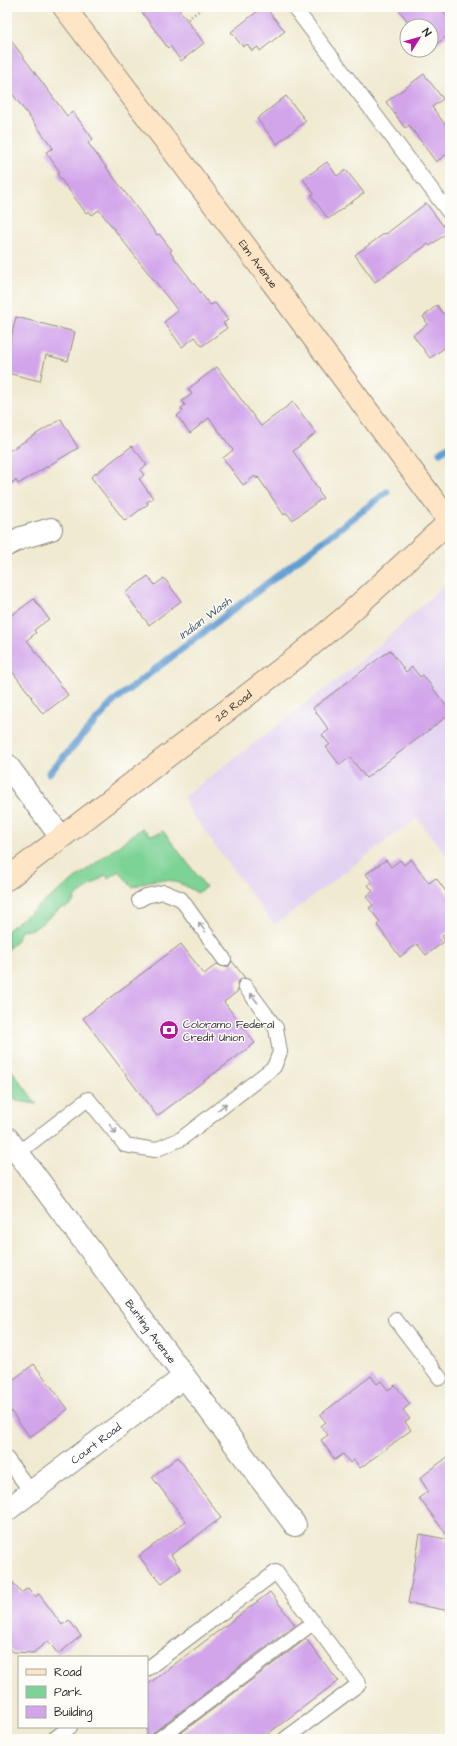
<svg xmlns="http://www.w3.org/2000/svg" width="457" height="1746" viewBox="0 0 457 1746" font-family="'Architects Daughter',sans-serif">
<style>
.built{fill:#e3d3f2}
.green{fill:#7dd396;stroke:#547f60}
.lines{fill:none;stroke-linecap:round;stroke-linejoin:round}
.stream{stroke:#639ed3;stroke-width:7}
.building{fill:#d2a5eb}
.lane-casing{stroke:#8e8a7e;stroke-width:16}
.street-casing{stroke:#8e8a7e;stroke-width:24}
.secondary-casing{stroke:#8e8a7e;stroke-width:24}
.path{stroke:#8e8a7e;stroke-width:2.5;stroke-dasharray:1 3;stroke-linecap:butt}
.lane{stroke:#fff;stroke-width:14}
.street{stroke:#fff;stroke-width:22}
.secondary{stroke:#fde5c5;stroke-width:22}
.oneway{stroke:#a0a0a0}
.labels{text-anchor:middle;stroke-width:3;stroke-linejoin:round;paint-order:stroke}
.street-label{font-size:11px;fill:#2b2b2b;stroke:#fdfcf7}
.poi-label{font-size:11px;fill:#2b2b2b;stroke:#fdfcf7;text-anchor:start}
.water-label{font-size:12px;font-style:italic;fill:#41596e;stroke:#fdfcf7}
</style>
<rect width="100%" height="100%" fill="#fdfcf7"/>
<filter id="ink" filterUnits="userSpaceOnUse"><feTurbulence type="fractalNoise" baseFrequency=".025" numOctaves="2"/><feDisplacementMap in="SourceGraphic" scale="8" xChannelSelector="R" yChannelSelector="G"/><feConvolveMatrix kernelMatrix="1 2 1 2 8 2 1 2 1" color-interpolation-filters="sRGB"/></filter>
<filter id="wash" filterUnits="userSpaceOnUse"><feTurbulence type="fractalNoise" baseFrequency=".012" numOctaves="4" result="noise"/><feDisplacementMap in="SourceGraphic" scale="16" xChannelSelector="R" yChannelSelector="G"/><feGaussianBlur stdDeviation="0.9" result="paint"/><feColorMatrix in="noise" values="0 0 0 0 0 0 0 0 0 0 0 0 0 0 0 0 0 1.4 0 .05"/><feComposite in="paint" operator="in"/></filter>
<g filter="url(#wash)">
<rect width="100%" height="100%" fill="#f0ead1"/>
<!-- built -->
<path class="built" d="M450 579V861L417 818 274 925 189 810 184 797 356 665 398 628Z"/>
<!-- green -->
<path class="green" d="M142 828 150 835 158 834 163 831 206 887 197 893C183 883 167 877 150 881 143 882 138 886 132 887L119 871 108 878 105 875 74 898 75 901 64 909 62 907 34 929 21 931 15 943 7 949V930Z
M7 1064 33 1099 37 1104 17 1101 7 1088Z"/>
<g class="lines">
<!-- stream -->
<path class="stream" d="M440 452 450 446
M49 773 115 700 387 492"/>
</g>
<g id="blocks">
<!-- building -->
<path class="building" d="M138 7H177L204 43 181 61 170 46 168 48Z
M263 7H265L285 31 260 51 258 47 252 51 247 44 243 47 231 32Z
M397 7H440L450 20V34L431 48V26H411Z
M7 35 67 116 73 112 93 139 88 143 157 235 159 234 172 250 170 252 210 305 215 303 228 320 223 323 227 328 202 346 195 337 182 347 164 322 178 311 99 210 92 215 89 211 86 213 57 174 60 172 46 152 53 148 7 87Z
M424 74 443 99 432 107 450 131V152L436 162 409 125 405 128 386 102Z
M286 96 306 121 277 144 257 119Z
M327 162 337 176 346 170 364 193 328 219 311 195 314 194 303 179Z
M426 203 448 232 430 246 428 244 375 282 355 255 385 233 386 234Z
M437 305 443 314 450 309V344L430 358 413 335 428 324 423 317Z
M16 317 75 332 68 361 46 355 40 381 7 373V354Z
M217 367 261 426 293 402 316 433 293 451 319 490 318 491 323 498 292 520 287 513 284 515 258 477 257 479 255 476 243 485 223 458 233 450 209 418 190 433 177 416 183 411 181 408 185 405 182 401 192 394 188 389Z
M61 419 78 448 18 484 16 480 7 486V452Z
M132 446 147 465 140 470 144 475 139 479 153 498 147 502 148 504 125 521 91 477Z
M148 576 155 585 164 578 181 601 149 625 125 593Z
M34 599 49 619 34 630 36 633 27 640 68 695 43 714 31 698 32 697 7 665V615L9 617Z
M390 650 406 672 412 667 420 677 423 675 450 711V714L366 778 350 757 340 765 326 747 330 745 322 735 329 730 313 708Z
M411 859 429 883 436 878 450 897V930L442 936 445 941 426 955 417 944 400 957 377 925 380 922 369 908 373 905 366 897 373 891 368 885 372 882 366 874 386 860 391 867 400 860 404 865Z
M181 944 204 974 217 964 225 967 229 966 232 961 245 978 237 982 238 991 224 1002 255 1043 157 1116 83 1018Z
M34 1364 68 1409 30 1437 7 1406V1384Z
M371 1376 377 1384 381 1381 388 1390 395 1385 410 1404 403 1410 410 1419 405 1422 411 1430 360 1468 354 1460 350 1463 343 1454 335 1460 321 1440 328 1435 321 1426 326 1422 320 1415Z
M450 1455V1539L419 1498 428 1491 420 1478Z
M178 1457 221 1518 171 1555 181 1569 162 1583 155 1575 154 1576 139 1556 186 1521 152 1477Z
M420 1534 450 1540V1611L408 1603Z
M7 1575 21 1593 28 1588 35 1597 39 1594 62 1625 69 1620 81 1636 58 1654 48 1641 33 1653 13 1652 7 1644Z
M270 1592 295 1625 154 1732 151 1739H147V1685Z
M306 1639 338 1681 261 1739H173Z"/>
</g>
</g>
<g filter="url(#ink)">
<use href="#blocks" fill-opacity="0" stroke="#8e8a7e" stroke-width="1"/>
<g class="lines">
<defs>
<path id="lane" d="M294 7 450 214
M139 900 146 896 164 892 181 899 224 959
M18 1153 88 1099 125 1145 155 1150 181 1139 274 1067 280 1052 276 1028 245 986
M396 1320 440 1378
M7 1459 31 1492
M147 1669 276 1572 359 1684 285 1739
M54 1739 70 1727
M159 1739 314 1622"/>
<g id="street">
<path d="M7 545 21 538 51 529"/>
<path d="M7 765 61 837"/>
<path id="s1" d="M7 1138 295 1525"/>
<path id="s2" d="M7 1510 184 1377"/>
</g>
<g id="secondary">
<path id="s3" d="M64 7 246 247 450 522"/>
<path id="s4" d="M7 879 297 657 344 618 450 521"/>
</g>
</defs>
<!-- lane casing -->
<use href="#lane" class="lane-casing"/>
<!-- street casing -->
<use href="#street" class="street-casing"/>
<!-- secondary casing -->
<use href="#secondary" class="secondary-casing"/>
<!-- path -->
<path class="path" d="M188 19 204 7"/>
<!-- lane -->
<use href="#lane" class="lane"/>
<!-- street -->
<use href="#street" class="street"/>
<!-- secondary -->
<use href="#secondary" class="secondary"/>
</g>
<!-- one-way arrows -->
<defs><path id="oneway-shaft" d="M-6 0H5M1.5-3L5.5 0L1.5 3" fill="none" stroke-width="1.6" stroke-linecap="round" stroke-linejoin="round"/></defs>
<g class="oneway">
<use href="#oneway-shaft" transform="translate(202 927) rotate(-126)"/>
<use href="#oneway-shaft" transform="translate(254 998) rotate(-127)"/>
<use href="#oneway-shaft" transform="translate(222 1107) rotate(-38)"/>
<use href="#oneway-shaft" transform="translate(113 1129) rotate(51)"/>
</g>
</g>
<!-- icons -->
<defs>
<symbol id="bank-disc" viewBox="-11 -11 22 22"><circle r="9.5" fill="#b5179e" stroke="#fdfcf7"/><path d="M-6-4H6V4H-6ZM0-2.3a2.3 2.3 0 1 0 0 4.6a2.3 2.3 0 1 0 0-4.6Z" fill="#fff"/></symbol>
</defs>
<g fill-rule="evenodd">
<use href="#bank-disc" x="158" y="1019" width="22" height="22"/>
</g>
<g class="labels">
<!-- street labels -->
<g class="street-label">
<text dy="4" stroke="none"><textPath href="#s3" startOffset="322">Elm Avenue</textPath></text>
<text dy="4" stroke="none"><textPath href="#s4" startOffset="285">28 Road</textPath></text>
<text dy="4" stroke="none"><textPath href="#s1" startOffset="241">Bunting Avenue</textPath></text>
<text dy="4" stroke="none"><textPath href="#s2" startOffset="111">Court Road</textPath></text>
</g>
<!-- poi labels -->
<g class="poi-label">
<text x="183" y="1028">Coloramo Federal<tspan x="183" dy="13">Credit Union</tspan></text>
</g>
<!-- water labels -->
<g class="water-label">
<text transform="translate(205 618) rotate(-37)" y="4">Indian Wash</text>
</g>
</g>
<!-- margin -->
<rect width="457" height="1746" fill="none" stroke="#fdfcf7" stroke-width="24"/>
<!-- legend -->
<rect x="18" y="1656" width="130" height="72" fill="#fdfcf7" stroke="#a9a8a5"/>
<rect x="26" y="1669" width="20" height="6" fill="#fde5c5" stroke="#a9a8a5"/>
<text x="54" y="1676" font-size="12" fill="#2b2b2b">Road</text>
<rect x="26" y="1686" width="20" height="12" fill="#7dd396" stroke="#a9a8a5"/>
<text x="54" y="1696" font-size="12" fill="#2b2b2b">Park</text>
<rect x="26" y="1706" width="20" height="12" fill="#d2a5eb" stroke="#a9a8a5"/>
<text x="54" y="1716" font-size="12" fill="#2b2b2b">Building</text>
<!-- north arrow -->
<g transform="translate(419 38) rotate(53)"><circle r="19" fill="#fdfcf7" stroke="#a9a8a5"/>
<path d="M0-3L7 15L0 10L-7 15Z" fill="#b5179e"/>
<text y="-6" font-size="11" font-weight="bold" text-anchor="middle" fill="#2b2b2b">N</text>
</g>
</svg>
